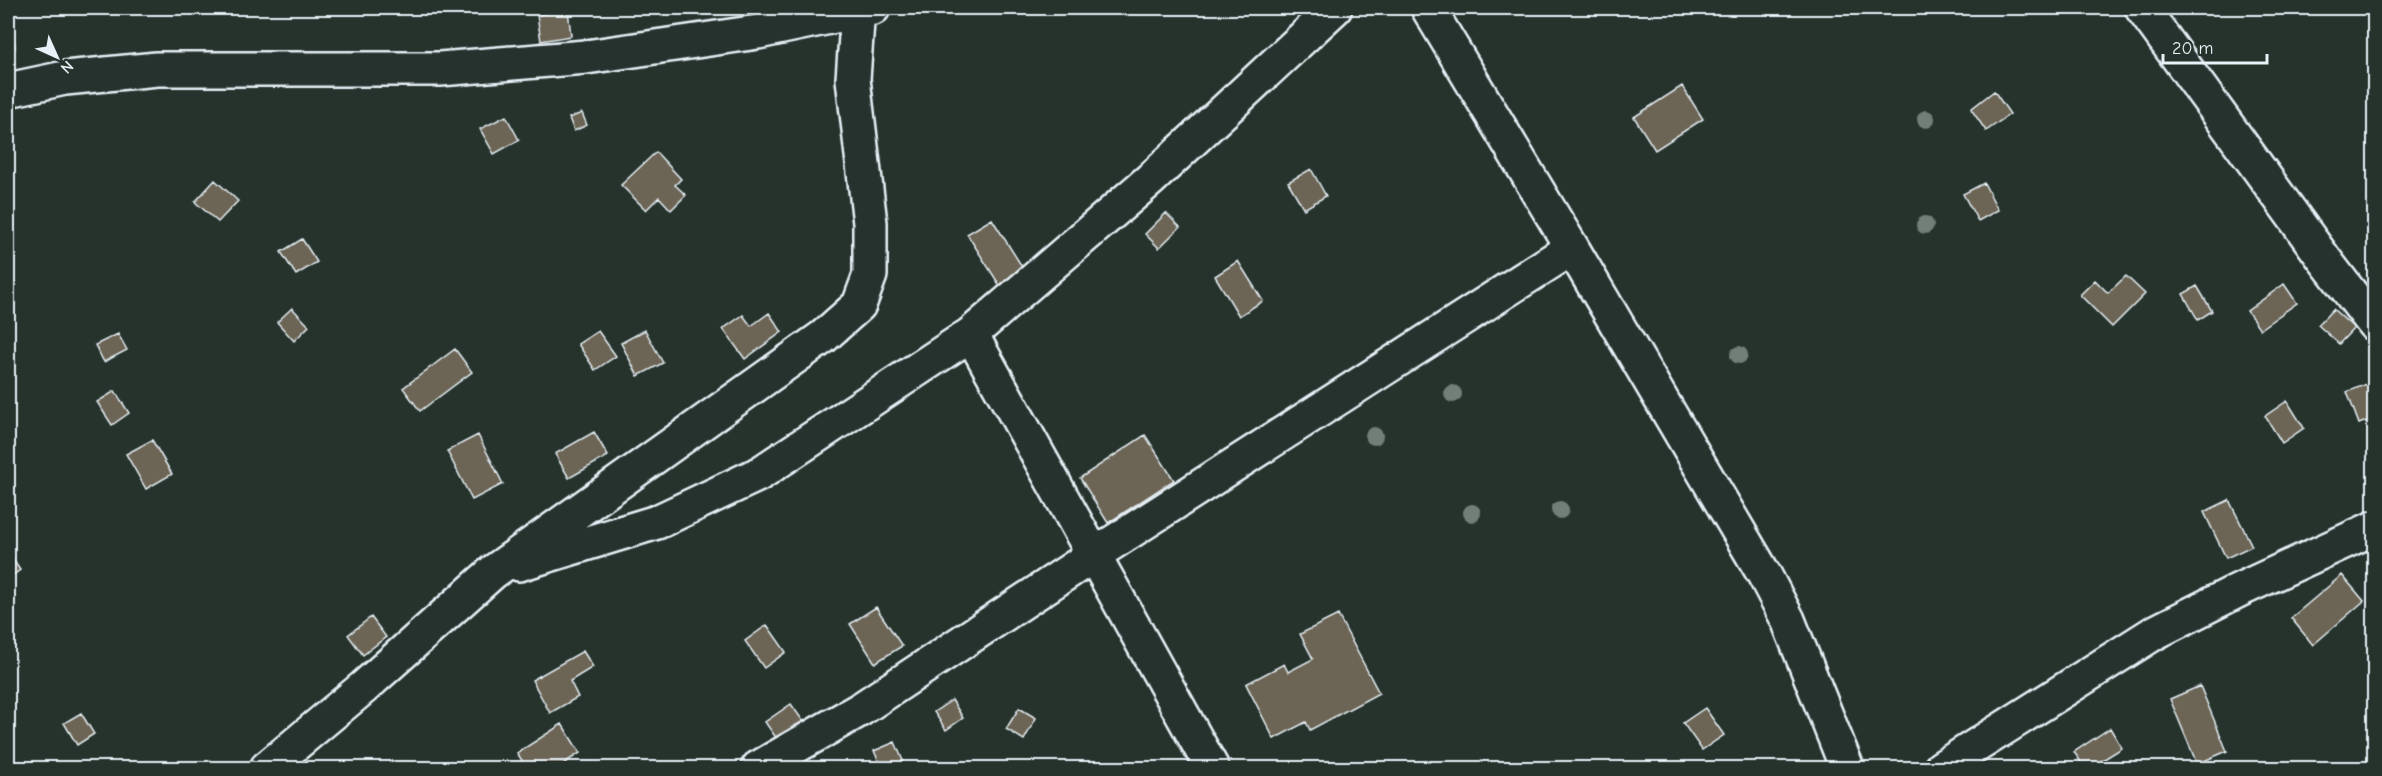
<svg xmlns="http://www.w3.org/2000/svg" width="2382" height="776" viewBox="0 0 2382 776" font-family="'Comic Neue',sans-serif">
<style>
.building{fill:#6c6555;stroke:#e8f1f8;stroke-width:1.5}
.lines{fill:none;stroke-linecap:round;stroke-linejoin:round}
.minor-casing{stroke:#e8f1f8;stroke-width:38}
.minor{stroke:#26332d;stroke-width:33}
.tree{fill:#727f79}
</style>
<rect width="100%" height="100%" fill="#26332d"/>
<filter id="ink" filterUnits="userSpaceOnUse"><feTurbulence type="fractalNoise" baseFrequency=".0167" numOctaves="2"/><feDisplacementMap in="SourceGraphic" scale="12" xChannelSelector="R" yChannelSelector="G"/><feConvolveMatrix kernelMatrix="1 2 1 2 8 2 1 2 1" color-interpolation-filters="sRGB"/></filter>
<g filter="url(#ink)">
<!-- building -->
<path class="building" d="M568 10 571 36 541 41 537 15Z
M13 23 15 48 8 49V24Z
M1682 86 1703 119 1655 150 1634 117Z
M1994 91 2010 114 1986 131 1971 109Z
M582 113 587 125 574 131 569 118Z
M506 116 519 140 494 154 480 129Z
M656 152 681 179 675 185 686 195 671 210 659 197 646 210 621 185Z
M1311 169 1326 196 1304 209 1288 182Z
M215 180 238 201 218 222 195 202Z
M1984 183 1998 210 1978 221 1963 194Z
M8 193 13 213 8 215Z
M1166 213 1180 227 1159 248 1145 234Z
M992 219 1026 273 1002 289 967 234Z
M302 239 317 262 296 275 281 252Z
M1238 261 1263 301 1239 316 1215 276Z
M2126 276 2145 294 2112 327 2080 295 2095 280 2108 293Z
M2284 284 2297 303 2260 329 2247 311Z
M2197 286 2212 311 2198 320 2183 294Z
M292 308 309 326 294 341 277 322Z
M2333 309 2354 328 2339 344 2318 325Z
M769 313 782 332 745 359 723 329 743 315 751 326Z
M645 330 663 363 638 376 621 343Z
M598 331 616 356 595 370 578 344Z
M118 334 127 350 104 362 95 345Z
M455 349 472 372 420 411 403 388Z
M2374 381V418L2359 424 2347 392Z
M115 391 129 413 112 425 97 402Z
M2287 401 2304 428 2282 443 2265 416Z
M594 432 608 456 569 478 555 454Z
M478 435 503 484 472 500 447 451Z
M1145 435 1174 480 1108 523 1080 478Z
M152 440 172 474 146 489 126 454Z
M2229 500 2252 546 2226 558 2204 512Z
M8 552 20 570 8 579Z
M2342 575 2364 601 2313 645 2291 618Z
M876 607 902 646 875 663 850 624Z
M1338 615 1379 693 1310 730 1306 722 1274 739 1246 684 1284 664 1288 672 1313 659 1300 634Z
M371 617 386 637 363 655 348 635Z
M767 625 786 652 764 668 745 641Z
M583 651 593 667 570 681 578 697 550 713 532 680Z
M2200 686 2227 751 2197 764 2170 699Z
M952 700 963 718 946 730 934 712Z
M791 704 805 724 779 742 765 722Z
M1019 708 1036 718 1024 740 1006 729Z
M1705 708 1724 735 1702 750 1683 723Z
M81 713 94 734 77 745 64 723Z
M562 724 580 753 557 768H527L517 753Z
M2110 728 2122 748 2090 768H2085L2074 752Z
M895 742 904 763 890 768H882L874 751Z"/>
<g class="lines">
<defs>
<path id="minor" d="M2142 8 2325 260 2374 324
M8 90 65 78 157 69H440L586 57 758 32 873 8
M1572 248 1765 576 1788 620 1847 768
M971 334 1212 768
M519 564 657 522 759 474 971 334 1151 179 1335 8
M267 768 364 687 493 572 823 337 859 305 870 275V223L853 79 858 8
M758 768 861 709 1092 556 1572 248 1428 8
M1941 768 2154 633 2239 590 2374 528"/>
</defs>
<!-- minor casing -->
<use href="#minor" class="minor-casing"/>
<!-- minor -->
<use href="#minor" class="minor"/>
</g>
<!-- trees -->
<g class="tree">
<circle cx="1926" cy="119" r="9"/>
<circle cx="1925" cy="225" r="9"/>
<circle cx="1739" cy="355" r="9"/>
<circle cx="1453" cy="394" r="9"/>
<circle cx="1374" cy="436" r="9"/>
<circle cx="1560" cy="510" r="9"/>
<circle cx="1472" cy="513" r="9"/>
</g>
</g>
<!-- margin -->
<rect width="2382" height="776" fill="none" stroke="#26332d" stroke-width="30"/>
<rect x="15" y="15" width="2352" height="746" fill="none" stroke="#e8f1f8" stroke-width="2" filter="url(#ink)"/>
<!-- north arrow -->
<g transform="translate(57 57) rotate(135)" stroke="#26332d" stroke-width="4.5" paint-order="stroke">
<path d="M0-4.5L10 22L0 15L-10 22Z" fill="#e8f1f8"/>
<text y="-9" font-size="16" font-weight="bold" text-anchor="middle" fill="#e8f1f8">N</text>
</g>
<!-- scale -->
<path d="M2163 54v9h104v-9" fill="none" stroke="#e8f1f8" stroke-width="3"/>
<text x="2172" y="54" font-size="18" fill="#e8f1f8" stroke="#26332d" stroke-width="4.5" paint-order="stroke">20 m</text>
</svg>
